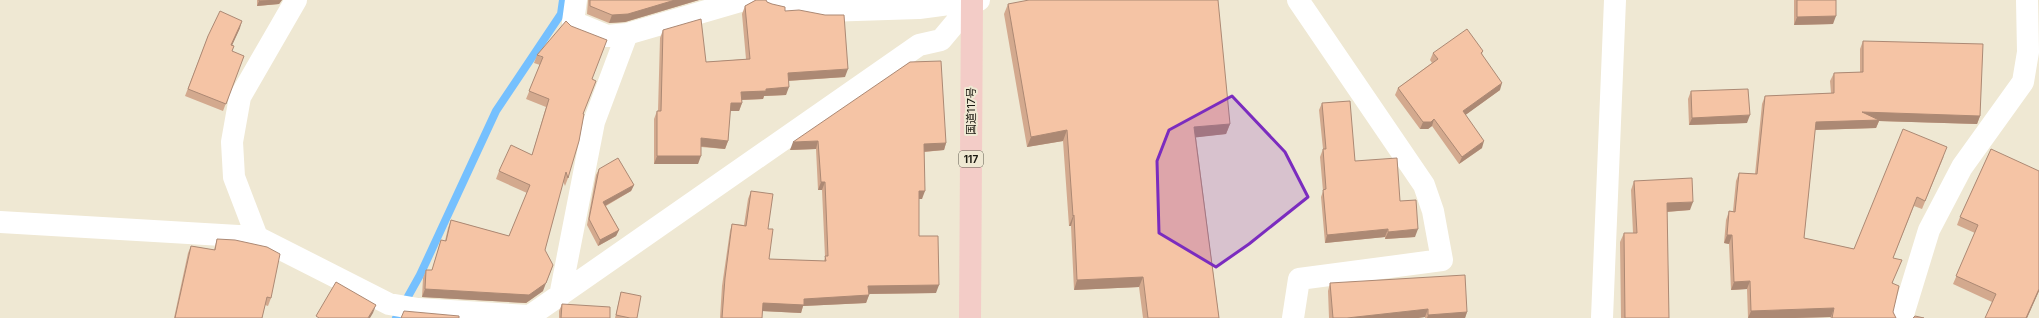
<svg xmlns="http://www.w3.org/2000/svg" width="2039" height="318" viewBox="0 0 2039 318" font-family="Inter,'Noto Sans JP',sans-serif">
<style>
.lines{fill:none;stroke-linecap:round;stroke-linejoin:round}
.stream{stroke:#75c0fe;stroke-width:8}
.minor{stroke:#fff;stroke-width:22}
.highway{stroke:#f3ccc7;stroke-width:22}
.wall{fill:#d3a98e}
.shaded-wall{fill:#ac8974}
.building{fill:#f5c4a5;stroke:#ac8974}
.marked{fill:#7b2cbf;fill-opacity:0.2;stroke:#7b2cbf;stroke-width:3;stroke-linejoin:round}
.labels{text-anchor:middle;stroke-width:4;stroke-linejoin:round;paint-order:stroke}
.shield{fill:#efe8d3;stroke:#5b574b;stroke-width:1}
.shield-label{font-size:10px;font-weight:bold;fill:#1b1911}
.street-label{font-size:11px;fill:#1b1911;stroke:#efe8d3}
</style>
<rect width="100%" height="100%" fill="#efe8d3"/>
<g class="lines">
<!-- stream -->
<path class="stream" d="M396 318 420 275 496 111 561 14 563 0"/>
<!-- minor -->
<path class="minor" d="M576 0 573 22 607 36 627 34 744 0
M772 0 825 11 919 8 979 0
M0 222 257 237 389 304 418 309 529 316
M257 237 234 177 232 142 240 97 296 0
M560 296 594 122 627 34
M527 318 919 45 941 40 972 3
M1293 318 1299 279 1442 260 1433 211 1424 185 1298 0
M1602 318 1615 0
M1902 318 1929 230 1962 167 2023 82 2028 52 2027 0"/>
<!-- highway -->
<path class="highway" d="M970 318 972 0"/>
</g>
<!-- wall -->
<path class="wall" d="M257 0H282L279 4 257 6Z
M588 0H699L625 22 609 23 587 14Z
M756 0 767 2 785 11 845 77 788 81 786 95 764 96 763 99 742 100V103L739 111H730L728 141 725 149 701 147 698 164H654V119L657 111H658L660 38 663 30 706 62 746 59 742 14 745 6Z
M1794 0H1836L1833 24 1794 25Z
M1008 4 1230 124 1226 134 1196 137 1219 318H1143L1139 287 1074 290 1071 226H1069L1063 141 1027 147 1004 14Z
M240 28 232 45V52L244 56 223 111 185 96 208 36Z
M1863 41 1980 116 1977 124 1879 121 1876 128 1815 130 1804 238 1854 249 1944 156 1922 209 1914 206 1893 258V312L1896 318H1830L1831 317 1795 318H1748L1747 289 1731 290 1729 244 1724 243 1726 220 1729 211H1733L1736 181 1739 173 1755 174 1762 104 1765 96 1831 93 1830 81 1834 73 1860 72V49Z
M1483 51 1482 54 1500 90 1465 115 1482 148 1459 164 1432 126 1428 129H1420L1395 95 1398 88 1432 63 1430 60 1433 53Z
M537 55 592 79 583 114 568 178 565 186 563 181 545 250 543 291 526 303 422 297 423 278 426 270H432L441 240 445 241 448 228 451 220 509 236 527 193 496 179 499 171 532 155 546 107 526 99 540 65 534 63Z
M910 62 946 143 944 150 924 152 922 199H919V236L936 293 869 294V295L866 303 803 306 801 313 762 311V318H720L722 286 730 231 732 224 744 225 748 199 751 191 768 229 769 259 824 261 825 257 822 190H818L816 149 790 150Z
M1691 91 1747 123 1689 125 1688 99Z
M1322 103 1355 161 1400 201 1415 237 1385 239V237L1325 243 1321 197 1323 191 1320 157 1323 149 1319 110Z
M1991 149 2039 291 2027 318H1985L1992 302 1953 284 1975 233 1957 225 1960 217Z
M599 169 634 185 631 191 606 206 619 230 616 236 598 246 587 225 596 175Z
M1634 181 1690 210 1667 212 1669 318H1621L1620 242 1624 233H1633L1631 190Z
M217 239 271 298 268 306 265 305 262 318H174L188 253 191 246 214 250Z
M1330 283 1467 312 1465 318H1425V317L1418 318H1329L1328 291Z
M621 292 637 318H615L620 296Z
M562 304 610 318H559V311Z"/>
<!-- shaded-wall -->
<path class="shaded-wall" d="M282 0 279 4 257 6 259 1Z
M675 0H699L625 22 609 23 612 15Z
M1836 16 1833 24 1794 25 1797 17Z
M242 21 240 28 229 52 231 45Z
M848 69 845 77 785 81 788 73Z
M1502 83 1500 90 1460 119 1463 111Z
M789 87 786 95 764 96 763 99 738 100 741 92 766 89Z
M731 103H742L739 111H728Z
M1862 112 1980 116 1977 124 1879 121 1876 128 1813 130 1816 122Z
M1750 115 1747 123 1689 125 1692 118Z
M1434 119 1432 126 1428 129H1420L1423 122Z
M1230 124 1226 134 1191 138 1194 127Z
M1067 130 1063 141 1027 147 1031 137Z
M701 138 728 141 725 149 698 146Z
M818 141 816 149 790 150 793 142Z
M1484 141 1482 148 1459 164 1462 157Z
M946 143 944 150 921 152 924 144Z
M657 156H701L698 164H654Z
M821 182H825L822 190H818Z
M634 185 631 191 601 208 603 202Z
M919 191H925L922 199H916Z
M1693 202 1690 210 1664 212 1667 203Z
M1074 215 1071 226H1069L1073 216Z
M1388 229 1385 237 1325 243 1327 235Z
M1418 229 1415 237 1385 239 1388 232Z
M619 230 616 236 598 246 600 240Z
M1727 235H1732L1729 244 1724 243Z
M553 265 543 291 526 303 422 297 425 289Z
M1143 277 1139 287 1074 290 1077 280Z
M1750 281 1747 289 1731 290 1734 282Z
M939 285 936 293 865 294 868 286Z
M2039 289V291L2027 318H2026Z
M869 295 866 303 803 306 801 313 760 311 763 303 804 299Z
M376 305 373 313 370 318H368Z
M1834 308 1831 317 1795 318H1748L1751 311Z
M1428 309 1425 317 1418 318H1347Z
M1467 312 1465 318H1427L1428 315Z"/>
<!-- building -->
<path class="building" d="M259 0H281L259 1Z
M590 0H675L628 14 612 15 590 6Z
M756 0H766L767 2 772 4 785 7V11L799 10 825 15H844L848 69 788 73 789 87 766 89V91L741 92 742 103H731L728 141 701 138V156H657V111H661L663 30 701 19 706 62 750 59 745 6Z
M1029 0H1218L1230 124 1194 127 1219 318H1148L1143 277 1077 280 1074 215 1073 216 1067 130 1031 137 1008 4Z
M1797 0H1836V16L1797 17Z
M220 11 242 21 231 45 234 46 232 51 244 56 226 104 188 89 208 36Z
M566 21 571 26 607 40 592 79 596 81 583 114H584L579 141 568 178 566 172 545 250 553 265 546 283 529 295 425 289 426 270H432L441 240 446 241 451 220 509 236 530 185 499 171 511 145 532 155 549 99 529 91 543 57 537 55Z
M1467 29 1483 51 1481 53 1502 83 1463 111 1484 141 1462 157 1434 119 1431 122H1423L1398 88 1438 59 1433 53Z
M1863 41 1983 44 1980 116 1862 112 1879 120 1816 122 1804 238 1854 249 1903 129 1947 147 1925 201 1917 197 1893 258 1902 260 1892 283 1899 286 1893 312 1896 318H1832L1834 308 1751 311 1750 281 1734 282 1732 235H1727L1729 211 1735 212 1739 173 1757 174 1765 96 1834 93V73L1863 72Z
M941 61 946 143 924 144 925 191H919V236H938L939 285 868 286 869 295 804 299V305L763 303 762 318H722L725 278 732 224 746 226 751 191 773 194 768 229H773L769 259 826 261 825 256H828L825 182H821L818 141 793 142 910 62Z
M1748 89 1750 115 1692 118 1691 91Z
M1350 101 1355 161 1397 158 1400 201 1416 200 1418 229 1388 232V229L1327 235 1323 190 1326 189 1323 149H1326L1322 103Z
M1991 149 2039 171V289L2026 318H1985L1996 294 1956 276 1978 225 1960 217Z
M618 158 634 185 603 202 619 230 600 240 589 219 599 169Z
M1692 178 1693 202 1667 203 1669 318H1625L1624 233H1637L1634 181Z
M217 239 235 240 267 247 280 254 271 298 267 297 262 318H175L191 246 215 250Z
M1465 275 1467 312 1428 315V309L1347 318H1333L1330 283Z
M336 282 376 305 368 318H319L316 316Z
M621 292 641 296 637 318H630L616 315Z
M562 304 610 307V318H561Z
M404 311 459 316V318H401Z
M1915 316 1924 318H1913Z"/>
<!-- marked area -->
<path class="marked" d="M1232 96 1285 152 1308 197 1249 244 1216 267 1159 233 1157 161 1169 130Z"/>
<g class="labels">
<!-- shield labels -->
<rect class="shield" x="959" y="151" width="24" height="16" rx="3"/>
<g class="shield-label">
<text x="971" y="163">117</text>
</g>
<!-- street labels -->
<g class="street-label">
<text transform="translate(971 111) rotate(-90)" y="4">国道117号</text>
</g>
</g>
</svg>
